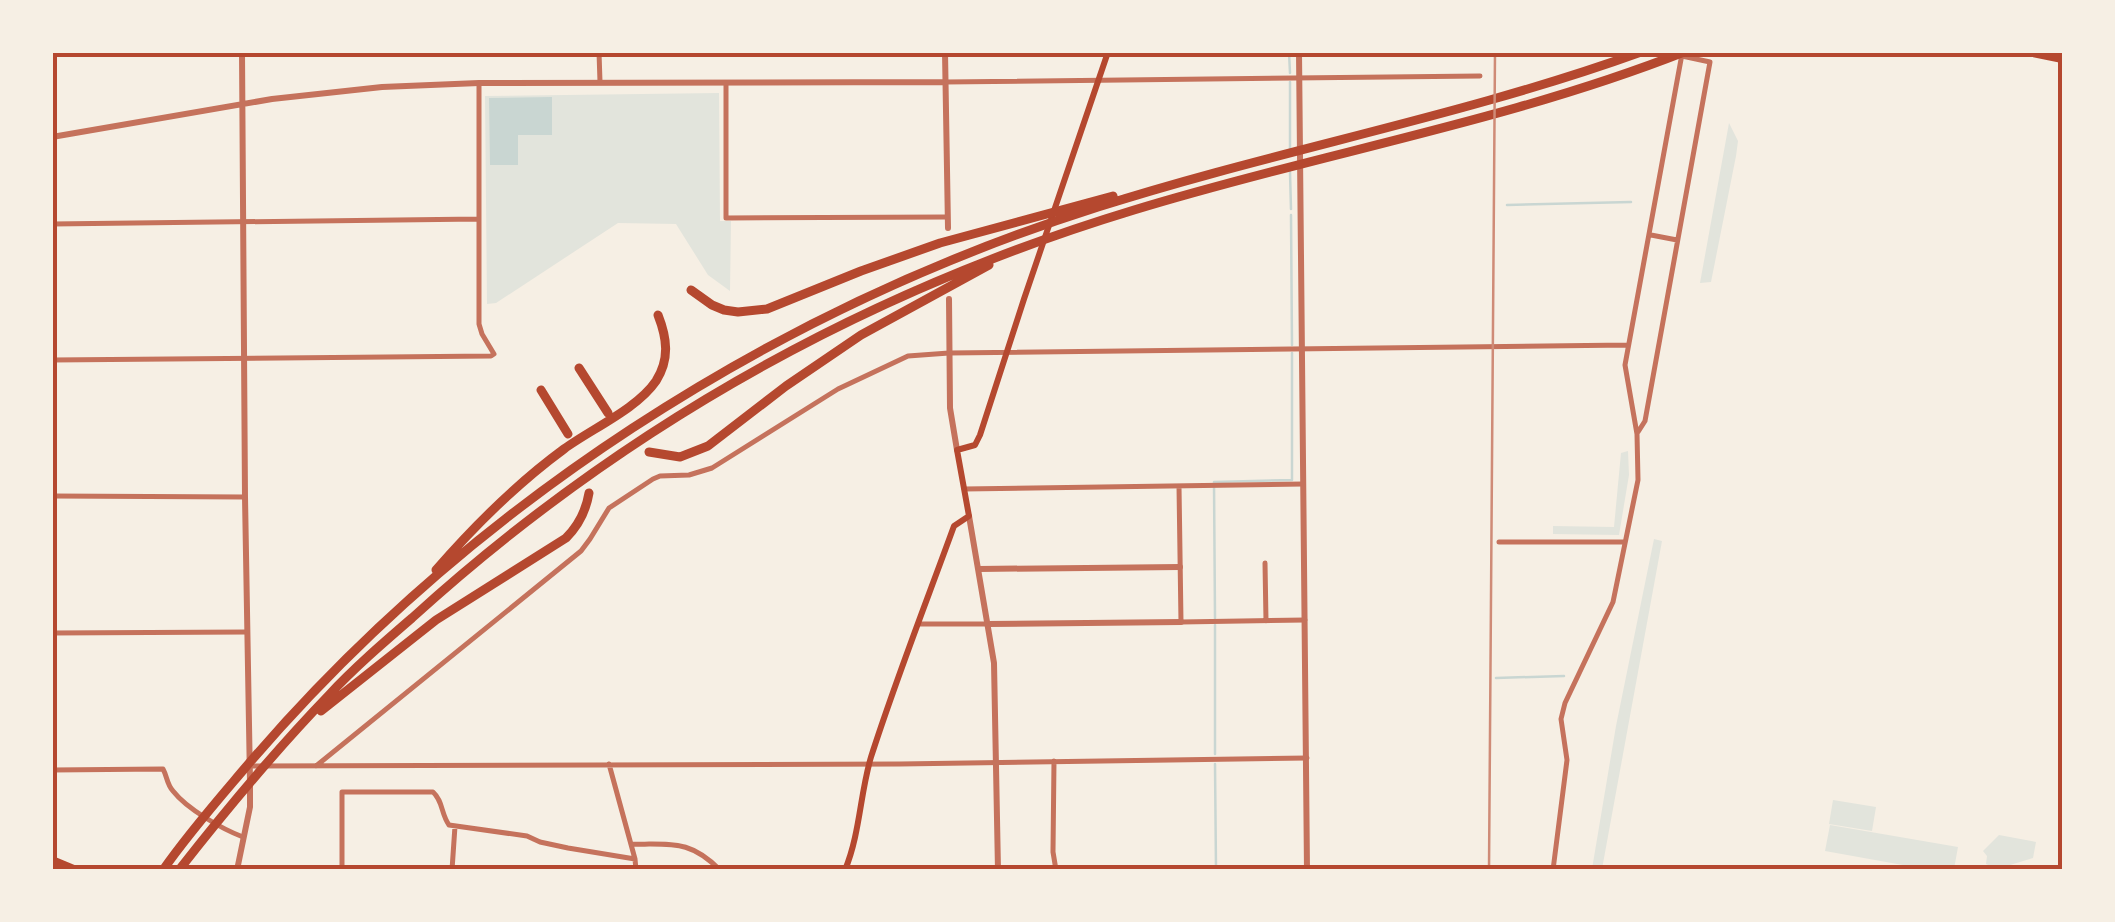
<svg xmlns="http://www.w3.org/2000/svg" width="2115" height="922" viewBox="0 0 2115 922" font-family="Helvetica,sans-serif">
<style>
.green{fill:#e2e4dc}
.water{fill:#c9d6d2}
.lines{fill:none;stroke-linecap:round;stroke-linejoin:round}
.stream{stroke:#c9d6d2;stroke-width:2.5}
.minor{stroke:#c5725c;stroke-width:5}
.tertiary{stroke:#c5725c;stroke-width:6}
.secondary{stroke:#b5482f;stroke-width:6}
.trunk{stroke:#b5482f;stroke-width:8}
.motorway{stroke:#b5482f;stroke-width:9}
.rail{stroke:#cf8b77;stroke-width:2.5}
.neatline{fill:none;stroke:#b5482f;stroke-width:4}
</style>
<rect width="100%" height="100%" fill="#f6efe4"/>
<!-- green -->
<path class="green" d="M719 93 720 221H731L730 291 708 275 676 224 618 223 496 303 487 304 485 96Z
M1729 123 1738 141 1736 156 1711 282 1700 283Z
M1628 451 1629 475 1619 535 1553 534V526L1614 527 1621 453Z
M1654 539 1662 541 1602 869H1592L1616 726Z
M1833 800 1876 807 1872 831 1829 824Z
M1830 825 1958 847 1954 869H1925L1825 851Z
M1999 835 2036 842 2033 858 1997 869 1986 864 1987 856 1983 851Z"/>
<!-- water -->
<path class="water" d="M552 97V135H518V165H490L489 98Z"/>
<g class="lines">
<!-- stream -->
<path class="stream" d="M1289 52 1290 73
M1290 82V149
M1290 172 1291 209
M1507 205 1631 202
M1291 215 1292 345
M1215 618 1214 482 1292 480V353
M1215 625V754
M1496 678 1564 676
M1215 764 1216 870"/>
<!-- minor -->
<path class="minor" d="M599 52 600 82
M945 82 1480 76
M726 83V218L947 217
M52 224 479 219V83
M1651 235 1677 240
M52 360 491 356 494 354 482 334 479 324V219
M1638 432 1645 421 1710 62 1682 56
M1179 486 1181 622 1305 620
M964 489 1303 484
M52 496 245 497
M1499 542H1625
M1265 563 1266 621
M918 624H988
M52 633 247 632
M1054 761 1053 852 1056 870
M609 764 635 859 636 870
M250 766 900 764 1307 758
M316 766 581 551 590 539 609 508 653 479 660 476 689 475 712 468 838 389 908 356 949 353 1628 345
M52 770 163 769C167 776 167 785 173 791 187 809 222 829 243 837
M631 844C672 845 689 839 720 870
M342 870V792H433C443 801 441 814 449 825L527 836 540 842 568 848 635 859
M452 870 455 826
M1553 870 1567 760 1561 719 1565 703 1613 602 1638 480 1637 434 1625 365 1682 54"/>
<!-- tertiary -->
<path class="tertiary" d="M945 52 948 228
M1299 52 1307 870
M52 137 272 99 382 87 479 83 945 82
M949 299 950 408 957 450
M969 516 994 663 998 870
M979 569 1180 567
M988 624 1181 622
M237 870 250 807V781L245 497 242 52"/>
<!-- secondary -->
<path class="secondary" d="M2023 52 2062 60
M845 870C860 834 860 794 871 757 896 679 926 603 954 526L969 516 957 450 975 445 980 435 1024 299 1108 52"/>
<!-- trunk -->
<path class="trunk" d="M52 860 76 870"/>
<!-- motorway -->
<path class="motorway" d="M691 290 712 305 724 310 738 312 767 309 861 271 940 243 1113 196
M579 368 608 413
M541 390 568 434
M649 452 680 457 708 446 786 386 861 335 989 265
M436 570C476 524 515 485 564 449 591 429 637 409 656 381 670 359 667 338 658 315
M321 711 436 620 566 538C579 525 586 511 589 493
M163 870C188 834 217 801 245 768 468 506 770 311 1098 207 1277 150 1464 116 1641 52
M179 870C226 810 275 751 328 696 354 668 383 643 412 618 621 428 864 292 1134 210 1316 154 1506 122 1684 52"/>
<!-- rail -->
<path class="rail" d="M1489 870 1495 52"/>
</g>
<!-- border -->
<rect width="2115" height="922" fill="none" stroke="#f6efe4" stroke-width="110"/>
<rect x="55" y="55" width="2005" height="812" class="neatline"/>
</svg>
